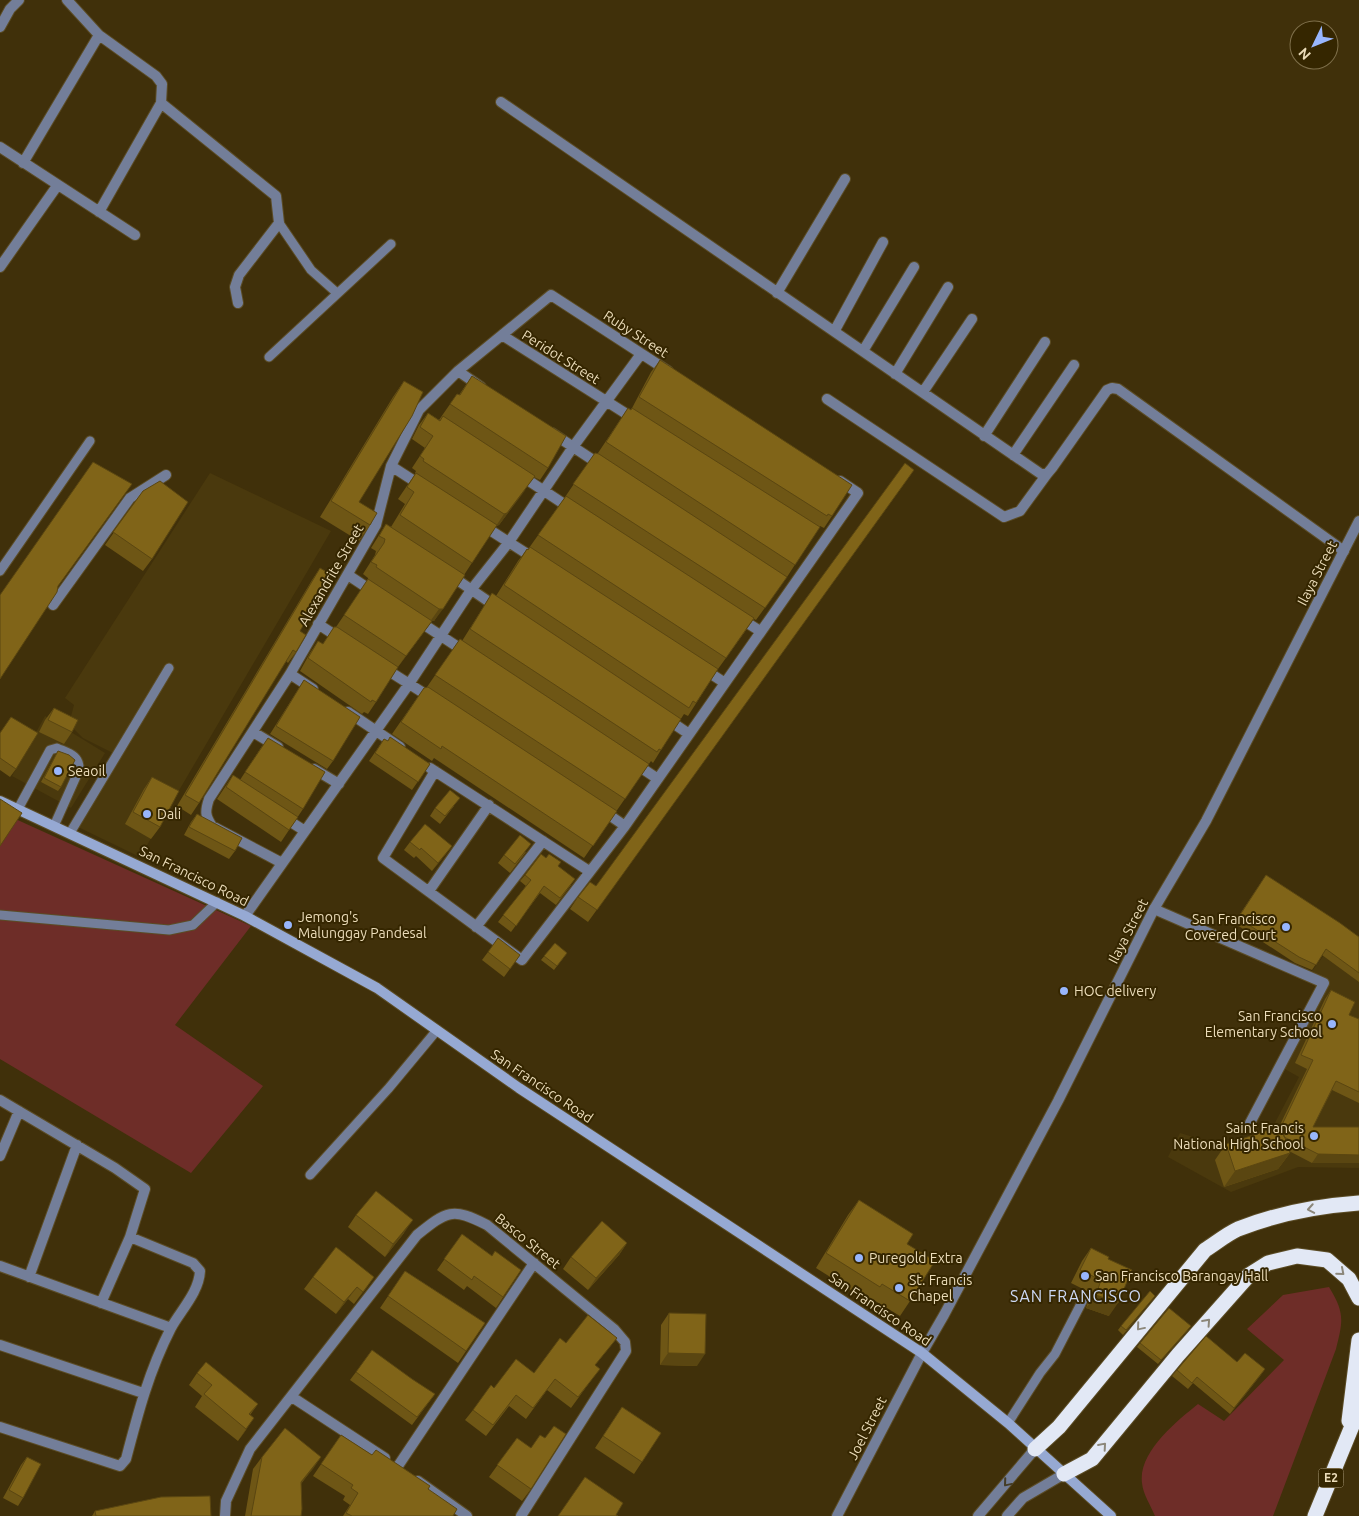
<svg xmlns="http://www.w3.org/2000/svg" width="1359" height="1516" viewBox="0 0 1359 1516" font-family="Ubuntu,sans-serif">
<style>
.built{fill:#4a390d}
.green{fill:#6e2d28}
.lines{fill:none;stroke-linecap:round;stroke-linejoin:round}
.service-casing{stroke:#5b4c26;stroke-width:11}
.minor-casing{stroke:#5b4c26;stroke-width:12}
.tertiary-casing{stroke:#5b4c26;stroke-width:12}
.secondary-casing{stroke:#5b4c26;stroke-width:12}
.motorway-casing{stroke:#5b4c26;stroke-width:17}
.service{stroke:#737e99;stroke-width:9}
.minor{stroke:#737e99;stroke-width:10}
.tertiary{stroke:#737e99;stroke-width:10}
.secondary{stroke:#96a9d3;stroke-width:10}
.motorway{stroke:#e2e8f5;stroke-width:15}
.wall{fill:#6e5615}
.shaded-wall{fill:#5a4611}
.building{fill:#806418;stroke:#5a4611}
.oneway{stroke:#8c877a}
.oneway2{stroke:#443c26}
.poi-dot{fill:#98b6fd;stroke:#352600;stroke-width:2}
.labels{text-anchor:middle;stroke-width:4;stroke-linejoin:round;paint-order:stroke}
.shield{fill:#352600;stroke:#b4a582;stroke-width:1}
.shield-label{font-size:12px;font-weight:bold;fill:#ebdcb9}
.street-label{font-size:14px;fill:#ebdcb9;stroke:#352600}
.poi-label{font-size:14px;fill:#ebdcb9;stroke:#352600;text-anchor:start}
.quarter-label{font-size:16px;letter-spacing:1px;fill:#cdd9f4;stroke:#352600}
</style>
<rect width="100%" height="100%" fill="#40300a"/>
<!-- built -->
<path class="built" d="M210 473 331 531 140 857 78 827 121 757 83 738 69 724 74 705 65 698Z
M45 716 105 753 71 808 12 776Z
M1343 930 1359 941V1168L1298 1167 1231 1192 1168 1157 1180 1133 1223 1146 1267 1138 1299 1077 1283 1068 1328 980 1312 971Z"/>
<!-- green -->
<path class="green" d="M0 812 251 926 175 1025 263 1086 191 1173 0 1059Z
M1329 1287C1345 1313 1343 1321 1336 1349L1273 1516H1155C1151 1506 1143 1494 1142 1483 1138 1452 1177 1421 1198 1404L1224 1421 1284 1360 1247 1329 1283 1295Z"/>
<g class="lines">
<defs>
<path id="service" d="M279 223 311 270 337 293
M269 357 391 244
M0 571 90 441
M18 809 50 750 57 748C68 753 80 755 79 770L54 826
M70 833 169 668
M0 915 169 930 193 925 217 902
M310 1175 388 1089 437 1030
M1008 1423 1040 1373 1055 1354 1084 1298"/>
<path id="minor" d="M67 0 99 35 156 76 162 84 161 103 99 212
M0 27 10 9 19 0
M501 102 1041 474H1047L1052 468 1107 390 1112 388 1118 389 1344 551
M161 103 276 196 279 223 239 275 235 287 238 303
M0 147 135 235
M23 163 99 35
M0 267 57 186
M777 293 845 179
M835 330 883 242
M502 335 636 420
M863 351 914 267
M458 371 481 387
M895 374 948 287
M923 392 972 319
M827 399 1004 517 1020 511 1047 474
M552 433 602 466
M984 436 1045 342
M1013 455 1074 365
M391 466 422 486
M520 475 573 510
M482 525 535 559
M348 575 375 593
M450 575 498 608
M53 605 130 498 166 475
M738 617 760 631
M417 620 467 653
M318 624 341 639
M384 668 433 699
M702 668 725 683
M290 674 313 689
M348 712 400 747
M667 719 689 734
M253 732 278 747
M634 763 658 779
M430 768 589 871
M314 769 339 784
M435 771 383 858 522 960 625 826 858 493 840 481
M602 810 625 826
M283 817 305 831
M282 863 212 826C205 816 205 811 209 799L290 674 376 525 391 466 419 410 458 371 551 295 668 371
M429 891 489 805
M1154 909 1324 983 1250 1123
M245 916 409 684 471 590 509 542 573 447 641 354
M476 927 543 841
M0 1100 115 1168 145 1189 130 1237 193 1263 200 1271C199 1292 181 1310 171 1328 149 1371 138 1413 126 1459L120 1466 0 1427
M0 1156 19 1111
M0 1266 171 1328
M29 1277 77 1145
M101 1303 130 1237
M0 1345 143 1393
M292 1397 385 1458
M398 1466 534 1263
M418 1481 467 1516
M225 1516 226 1501 250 1449 417 1235C447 1211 452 1207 487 1225L614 1329 625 1342 626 1351 521 1516
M837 1516 922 1353"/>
<path id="tertiary" d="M922 1353 944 1315 1058 1101 1154 909 1206 821 1359 521
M978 1516 1035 1449
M1007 1516 1023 1498 1064 1474"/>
<path id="secondary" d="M0 801 245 916 377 988 519 1088 922 1353 1008 1423 1111 1516"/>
<path id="motorway" d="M1349 1421 1359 1340
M1035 1449 1059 1427 1205 1250C1216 1243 1227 1234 1238 1229 1276 1214 1318 1206 1359 1203
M1064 1474 1092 1459 1178 1355 1249 1275 1268 1263 1297 1256 1327 1260 1349 1279 1359 1298
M1315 1516 1359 1409"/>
</defs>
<!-- service casing -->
<use href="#service" class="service-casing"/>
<!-- minor casing -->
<use href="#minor" class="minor-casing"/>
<!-- tertiary casing -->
<use href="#tertiary" class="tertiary-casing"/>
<!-- secondary casing -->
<use href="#secondary" class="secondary-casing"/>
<!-- motorway casing -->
<use href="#motorway" class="motorway-casing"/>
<!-- service -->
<use href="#service" class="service"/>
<!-- minor -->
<use href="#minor" class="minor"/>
<!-- tertiary -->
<use href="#tertiary" class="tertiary"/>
<!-- secondary -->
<use href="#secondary" class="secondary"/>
<!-- motorway -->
<use href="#motorway" class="motorway"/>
</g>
<!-- wall -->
<path class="wall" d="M660 360 832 516 824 528 820 526 787 577 756 620 754 619 718 669 688 716 684 714 661 750 653 763 651 761 584 858 434 758 432 761 392 734 424 688 427 687 460 639 462 641 484 606 492 593 496 596 518 561 527 549 528 550 530 548H529L565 497 595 453H598L628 408 631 410 651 372Z
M472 376 548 468 540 480 534 477 499 525 496 526 434 621H432L398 667 376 702 368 714 364 712 362 714 300 671 310 653 318 641 323 644 334 627H336L368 580V578L363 574 375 555 376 551 371 548 386 524 391 527 405 504 398 499 415 474V473L416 471 412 468 425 448 412 439 419 425 428 413 439 420 457 394 459 395Z
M404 381 359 502 370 525 359 541 320 517 393 397Z
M914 470 588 922 570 909 578 897 596 886Z
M143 491 152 559 143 571 105 545Z
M320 568 300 631 296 652 288 663 286 661 199 803 191 815 177 806 312 580Z
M304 680 333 761 327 769 270 734Z
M54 708 72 732 64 744 39 732 45 720Z
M0 733 16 769 10 777 0 770Z
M384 739 430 764 412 790 369 761Z
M262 746 303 809 281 842 217 799 233 775 240 780Z
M58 751 61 787 58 791 41 782Z
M152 777 160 827 151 839 125 824 144 789Z
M454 806 440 824 430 816 435 808Z
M197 814 235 851 229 859 184 835 191 822Z
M410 842 452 846 432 871 416 856 414 858 404 850Z
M526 852 510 873 498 863 504 855Z
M558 866 571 885 556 905 540 893 511 932 498 922 526 886 520 881 525 875Z
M1266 875 1359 937V982L1322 955 1312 970 1295 963 1234 923Z
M555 943 567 953 554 970 541 960Z
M488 952 520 955 504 977 482 960Z
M1331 990 1349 1015 1359 1019V1103L1332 1090 1313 1127H1359L1312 1163 1289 1151 1290 1153 1278 1169 1224 1187 1215 1160 1226 1144 1279 1127 1307 1069 1295 1063 1325 999Z
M859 1200 907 1244 910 1301 900 1316 872 1299 870 1302 816 1268 848 1215Z
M356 1215 404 1233 385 1257 348 1227Z
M462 1234 492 1256 521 1270 496 1308 467 1286 464 1290 437 1270Z
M627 1243 619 1255 588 1290 563 1269 571 1257Z
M1091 1248 1108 1259 1109 1316 1086 1308 1091 1293 1071 1283 1082 1261Z
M405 1271 485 1323 458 1363 380 1308Z
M313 1277H374L354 1304 348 1299 336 1314 304 1289Z
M1155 1296 1123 1335 1118 1330 1121 1326Z
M669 1313 697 1366 660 1365 661 1325Z
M1188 1330 1158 1364 1137 1347 1140 1343Z
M566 1343 609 1348 595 1365 592 1379 571 1408 547 1390 526 1419 509 1406 486 1436 465 1420 473 1410 494 1388 534 1373Z
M1237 1362 1265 1369 1230 1414 1193 1383 1188 1389 1172 1376 1177 1370Z
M356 1372 435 1394 412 1425 350 1380Z
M197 1373 258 1404 250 1415 246 1430 238 1441 195 1407 202 1396 189 1385Z
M622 1407 661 1433 634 1474 595 1448Z
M341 1435 372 1455 428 1489 453 1516H343L350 1505 343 1500 345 1496 313 1476Z
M517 1438 531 1489 522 1501 489 1477Z
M27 1457 23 1498 18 1506 3 1498 21 1465Z
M262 1457H321L301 1484V1516H245L253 1469Z
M95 1511 211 1516H92Z"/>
<!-- shaded-wall -->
<path class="shaded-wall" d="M527 488 499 525 496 526 504 514Z
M439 609H443L434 621H432L397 668Z
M452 846 446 854 432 871 438 863Z
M1290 1153 1278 1169 1224 1187 1235 1171Z
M1318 1154 1359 1155V1163H1312Z
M413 1220 404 1233 385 1257 393 1244Z
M627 1243 619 1255 588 1290 596 1278Z
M374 1277 366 1289 354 1304 363 1292Z
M357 1287 348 1299 336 1314 344 1302Z
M1096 1295 1118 1303 1109 1316 1086 1308Z
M668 1353 705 1354 697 1366 660 1365Z
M1265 1369 1261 1375 1230 1414 1234 1408Z
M254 1418 246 1430 238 1441 246 1429Z
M321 1457 313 1469 292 1494 301 1482Z"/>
<!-- building -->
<path class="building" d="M660 360 852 485 832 516 828 514 827 516 639 397Z
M472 376 566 436 548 468 450 404 457 394 460 395Z
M404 381 423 392 412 416 359 502 377 513 370 525 331 501Z
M628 408 631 410 632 408 820 527 795 565 606 442Z
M428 413 440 421 443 416 535 476 507 513 504 514 423 461 424 459 420 456 433 436 420 427Z
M595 453 599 454 787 577 765 608 573 484Z
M93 462 132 484 58 586 57 592 0 679V595Z
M905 463 914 470 597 910 578 897 590 882 596 886Z
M416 473 497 525 472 563 400 515 414 492 407 487Z
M160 481 188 502 152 559 113 532 143 491Z
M566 496 754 618 726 658 538 535Z
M386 524 465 575 443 609H439L376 567 377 565 371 562 384 543 385 539 379 536Z
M530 547 718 669 696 703 693 701 689 708 504 585 527 549 528 550Z
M320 568 332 575 300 631 306 635 296 652 293 650 199 803 185 795Z
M368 579 432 621 406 656 344 615Z
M492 593 681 719 661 750 659 749 657 752 470 629Z
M334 627H337L398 667 376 702 372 700 371 702 308 658 318 641 323 644Z
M460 639 649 764 625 799 435 675Z
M304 680 360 717 333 761 276 726Z
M428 687 617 811 593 846 442 746 441 749 401 722 424 688Z
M54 708 78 720 72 732 48 720Z
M11 717 38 733 16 769 0 758V733Z
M390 737 430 764 418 782 375 753 384 739 388 741Z
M268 738 325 772 303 809 245 772Z
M58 751 69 755 75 760 61 787 44 778Z
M233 775 298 817 289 830 226 787Z
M152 777 179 791 160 827 133 812Z
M450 790 460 798 445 816 435 808Z
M0 799 22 813 0 846Z
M197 814 242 838 235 851 189 827Z
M425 824 452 846 438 863 421 848 420 850 410 842Z
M520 835 531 844 515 864 504 855Z
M541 854 546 858 549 854 561 862 558 866 575 879 560 898 544 886 516 926 503 915 531 880 525 875Z
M1266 875 1340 923 1359 937V973L1326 949 1316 965 1299 957 1238 918Z
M498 938 520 955 510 969 488 952Z
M555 943 567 953 557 966 544 956Z
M1331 990 1355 1002 1349 1015 1359 1019V1092L1336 1081 1313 1127H1359V1155L1318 1154 1284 1137 1281 1127 1313 1060 1301 1055Z
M1281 1126 1290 1153 1235 1171 1226 1144Z
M376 1191 413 1220 393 1244 356 1215Z
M859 1200 913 1234 907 1244 935 1261 910 1301 882 1284 880 1287 826 1253Z
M602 1221 627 1243 596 1278 571 1257Z
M462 1234 492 1256 495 1251 521 1270 503 1297 474 1276 472 1280 444 1259Z
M336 1247 374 1277 363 1292 357 1287 344 1302 313 1277Z
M1091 1248 1109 1257 1108 1259 1132 1270 1118 1303 1096 1295 1101 1280 1080 1270Z
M405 1271 485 1323 466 1351 388 1296Z
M1150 1291 1155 1296 1126 1330 1121 1326Z
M1169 1308 1191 1326 1161 1360 1140 1343Z
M669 1313 706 1314 705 1354 668 1353Z
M588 1315 617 1338 595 1365 600 1369 578 1397 555 1379 533 1408 516 1395 493 1425 473 1410 491 1385 494 1388 516 1359 534 1373 560 1338 566 1343Z
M1206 1336 1237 1362 1245 1353 1265 1369 1234 1408 1197 1377 1192 1383 1177 1370Z
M372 1350 412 1379 435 1394 417 1417 356 1372Z
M206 1362 258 1404 249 1414 254 1418 246 1429 204 1394 212 1385 197 1373Z
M622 1407 661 1433 642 1462 603 1436Z
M554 1426 566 1434 531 1489 497 1465 517 1438 531 1448 540 1435 545 1438Z
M285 1428 321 1457 301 1482 302 1509 301 1516H251L262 1457Z
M341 1435 372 1455 376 1450 430 1486 428 1489 457 1509 453 1516H352L346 1513 358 1493 351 1488 353 1485 321 1464Z
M27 1457 41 1464 23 1498 9 1490Z
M585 1477 623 1503 616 1515 618 1516H558Z
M210 1496 211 1516H96L95 1511 161 1497Z"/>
<!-- one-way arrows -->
<defs><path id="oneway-chevron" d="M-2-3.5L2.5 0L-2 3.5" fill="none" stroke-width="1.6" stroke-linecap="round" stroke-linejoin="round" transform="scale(1.25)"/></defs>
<g class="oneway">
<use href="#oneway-chevron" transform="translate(1311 1209) rotate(170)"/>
<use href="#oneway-chevron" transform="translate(1341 1272) rotate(41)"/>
<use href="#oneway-chevron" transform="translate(1207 1322) rotate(-48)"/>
<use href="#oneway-chevron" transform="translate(1140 1327) rotate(130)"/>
<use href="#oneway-chevron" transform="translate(1103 1446) rotate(-49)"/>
</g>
<use class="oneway2" href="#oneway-chevron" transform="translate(1007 1483) rotate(130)"/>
<!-- markers -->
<g class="poi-dot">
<circle cx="58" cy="771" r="5"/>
<circle cx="147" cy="814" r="5"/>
<circle cx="288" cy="925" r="5"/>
<circle cx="1286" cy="927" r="5"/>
<circle cx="1064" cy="991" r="5"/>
<circle cx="1332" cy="1024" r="5"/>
<circle cx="1314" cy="1136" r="5"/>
<circle cx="859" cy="1258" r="5"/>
<circle cx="1085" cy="1276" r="5"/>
<circle cx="899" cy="1288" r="5"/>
</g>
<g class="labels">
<!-- shield labels -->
<rect class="shield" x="1318.5" y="1468.5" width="25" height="19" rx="4"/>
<g class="shield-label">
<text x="1331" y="1482">E2</text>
</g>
<!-- street labels -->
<g class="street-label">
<text transform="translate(636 334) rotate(33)" y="5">Ruby Street</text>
<text transform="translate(561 357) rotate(32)" y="5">Peridot Street</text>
<text transform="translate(1317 573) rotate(-63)" y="5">Ilaya Street</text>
<text transform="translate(331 575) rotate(-60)" y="5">Alexandrite Street</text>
<text transform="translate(194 876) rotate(26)" y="5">San Francisco Road</text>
<text transform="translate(1128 931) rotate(-63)" y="5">Ilaya Street</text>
<text transform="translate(542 1086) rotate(34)" y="5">San Francisco Road</text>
<text transform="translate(528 1241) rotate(39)" y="5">Basco Street</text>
<text transform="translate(880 1309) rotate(34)" y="5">San Francisco Road</text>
<text transform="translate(867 1428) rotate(-63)" y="5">Joel Street</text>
</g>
<!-- poi labels -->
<g class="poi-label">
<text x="68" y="776">Seaoil</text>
<text x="157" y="819">Dali</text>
<text x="298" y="922">Jemong's<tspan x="298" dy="16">Malunggay Pandesal</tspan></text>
<text x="1276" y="924" text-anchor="end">San Francisco<tspan x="1276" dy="16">Covered Court</tspan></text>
<text x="1074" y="996">HOC delivery</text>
<text x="1322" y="1021" text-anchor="end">San Francisco<tspan x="1322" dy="16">Elementary School</tspan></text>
<text x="1304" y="1133" text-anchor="end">Saint Francis<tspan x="1304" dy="16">National High School</tspan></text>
<text x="869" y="1263">Puregold Extra</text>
<text x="1095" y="1281">San Francisco Barangay Hall</text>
<text x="909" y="1285">St. Francis<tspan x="909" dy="16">Chapel</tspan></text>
</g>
<!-- quarter labels -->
<g class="quarter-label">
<text x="1076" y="1302">SAN FRANCISCO</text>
</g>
</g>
<!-- north arrow -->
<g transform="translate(1314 45) rotate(227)"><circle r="24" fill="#352600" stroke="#7e6f4a"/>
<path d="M0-4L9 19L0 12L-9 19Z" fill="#98b6fd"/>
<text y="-8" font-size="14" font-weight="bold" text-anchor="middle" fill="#ebdcb9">N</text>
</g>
</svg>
